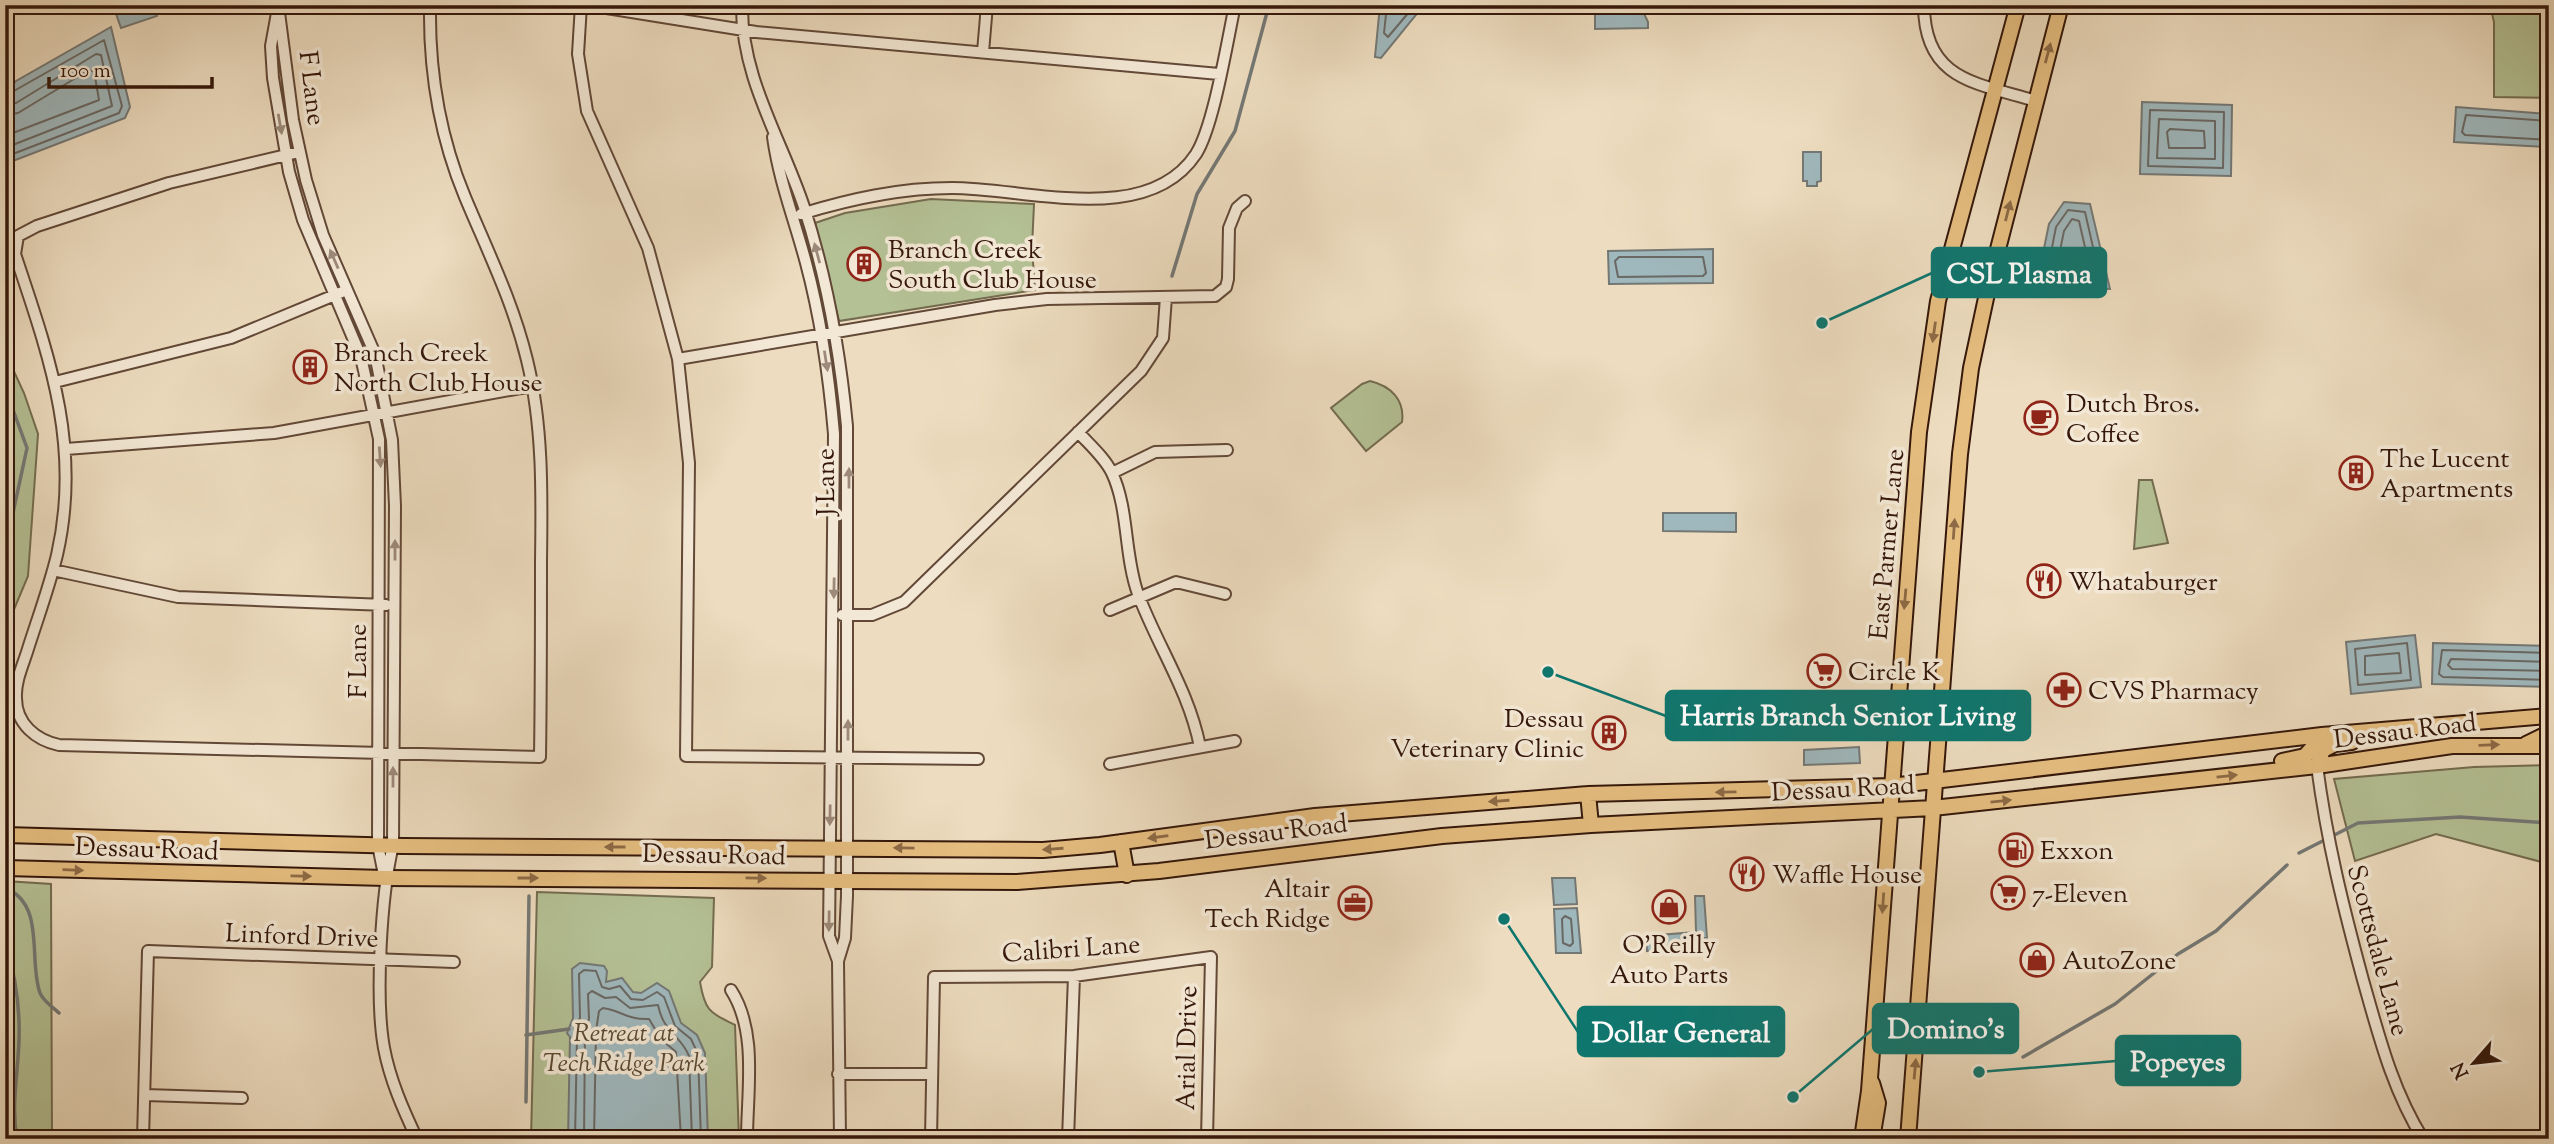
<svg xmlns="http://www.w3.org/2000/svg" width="2554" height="1144" viewBox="0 0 2554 1144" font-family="'Sorts Mill Goudy',serif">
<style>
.green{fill:#b4c195;stroke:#746c50;stroke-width:2}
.water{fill:#9fb8bd;stroke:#747875;stroke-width:2}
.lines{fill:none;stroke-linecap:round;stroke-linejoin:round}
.shore{stroke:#6a6864;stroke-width:2}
.stream{stroke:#747875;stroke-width:3.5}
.minor-casing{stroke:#624837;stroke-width:14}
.major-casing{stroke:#34170a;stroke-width:18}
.minor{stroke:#f3e8d5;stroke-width:10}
.major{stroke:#e6be80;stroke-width:14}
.oneway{fill:#8d6a45}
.oneway2{fill:#9d8a7a}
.labels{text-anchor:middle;stroke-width:7;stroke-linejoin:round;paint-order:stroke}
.street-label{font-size:26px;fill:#34170a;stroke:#f3e8d5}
.poi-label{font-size:26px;fill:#34170a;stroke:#f3e8d5;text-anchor:start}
.park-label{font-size:26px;font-style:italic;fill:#5a4a34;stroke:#f3e8d5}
.leader{fill:none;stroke:#0f766e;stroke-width:2.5}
.callout-dot{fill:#0f766e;stroke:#f3e8d5;stroke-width:2.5}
.callout{fill:#0f766e;stroke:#0f766e;stroke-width:2.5}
.callout-label{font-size:28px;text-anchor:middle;font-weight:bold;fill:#fff}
</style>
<rect width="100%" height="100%" fill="#eddcbf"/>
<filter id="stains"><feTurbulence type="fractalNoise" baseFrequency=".00286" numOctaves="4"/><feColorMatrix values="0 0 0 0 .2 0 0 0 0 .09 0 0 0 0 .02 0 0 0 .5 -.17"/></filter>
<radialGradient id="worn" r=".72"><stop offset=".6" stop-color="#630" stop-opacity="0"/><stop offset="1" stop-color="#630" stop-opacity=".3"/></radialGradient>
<!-- green -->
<path class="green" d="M2490 5H2549V98L2494 97V22Z
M931 199 1034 204 1032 248 1035 290 839 321 815 223 845 213Z
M5 352 24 393 38 434 28 576 5 631Z
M1370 381C1391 386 1405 400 1402 422L1366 451 1331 408 1362 384Z
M2139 480H2152L2168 543 2134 549Z
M2549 765V864L2436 834 2355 861 2334 779 2474 767Z
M5 881 51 884 52 1139H5Z
M537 892 714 898 712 967 700 982C705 1011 709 1012 735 1025L739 1139H531Z"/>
<!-- water -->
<path class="water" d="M113 5H162L154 8 157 16 121 28Z
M1380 5H1424L1381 58 1375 57Z
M1595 5H1640L1648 22V28L1595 29Z
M111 27 130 107 125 118 5 164V91L16 81Z
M2142 102 2232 105 2231 176 2140 174Z
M2456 107 2549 114V147L2454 142Z
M1803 152H1821V181L1817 182V186H1807V181H1803Z
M2064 202 2090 204 2110 289 2036 287 2049 224Z
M1713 249V283L1609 284 1608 251Z
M1663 513H1736V532L1663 531Z
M2415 635 2421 687 2351 694 2346 642Z
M2433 643 2549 646V687L2432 684Z
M1859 747 1860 763 1804 765V750Z
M1552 878H1575L1577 904 1554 905Z
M1695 896H1704L1707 938H1697V944L1647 951 1646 936 1696 932Z
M1577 908 1581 953H1556L1554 909Z
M580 963 604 966 607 971 606 982 622 978 633 992 641 993 657 983 669 991 681 1023 697 1035 705 1053 708 1139H568L570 1037 567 1033 573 1018 572 969Z"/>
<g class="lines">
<!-- shore -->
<path class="shore" d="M1387 5 1384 33 1388 37 1415 5
M5 96 104 40 122 106 119 113 5 157
M5 105 16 103 96 54 101 55 112 106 5 148
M2150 110 2224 112 2223 168 2148 166Z
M5 115 18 113 89 70 94 71 99 100 5 136
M2159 119 2215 121V159L2157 158Z
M2549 121 2466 115 2462 132 2465 135 2549 140
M2170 129 2204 131 2205 148H2169L2167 132Z
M2068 210 2085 212 2100 278 2098 282 2046 278 2056 227Z
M2072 219 2079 221 2090 269 2087 273 2056 270 2064 231Z
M1619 257H1703L1706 273 1703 276 1618 277 1615 261Z
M2407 643 2411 680 2358 685 2355 649Z
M2399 653 2401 673 2365 675V656Z
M2549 653 2442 650 2439 674 2443 677 2549 680
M2549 662 2451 659 2448 665 2452 669 2549 671
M1565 916 1571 919 1573 943 1570 946 1563 943 1562 919Z
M575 1139 577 1037 574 1029 580 1018 579 974 584 970 596 971 602 987 609 989 620 986 631 999 643 1000 657 992 664 997 675 1026 691 1039 698 1054 701 1139
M584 1139 585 1030 589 1019 588 994 592 991 605 998 616 997 630 1008 658 1005C664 1034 680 1034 689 1056L692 1139
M594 1139 596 1031 599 1011 603 1008C620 1010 627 1020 649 1019L661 1039 676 1052 681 1139"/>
<!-- stream -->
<path class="stream" d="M1172 276 1197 194 1235 131 1269 5
M5 388 27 448 5 550
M2299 853 2358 823 2460 817 2549 823
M5 888C46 904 28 959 40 993 43 1001 54 1008 59 1013
M5 943C15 973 20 1009 19 1040 18 1074 11 1105 17 1139
M526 1035 569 1029
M2023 1057 2115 1004 2178 954 2216 931 2287 865
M526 1102 529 896"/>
<defs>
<path id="minor" d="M278 5 293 120 306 180 323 235 375 354 392 440 395 506 393 845C381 895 375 998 384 1048 390 1080 403 1109 417 1139
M581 5 578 54 587 111 648 248 678 359 689 463 686 756 978 759
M588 5 756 32 1219 74
M742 5C741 78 782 140 804 207 827 278 840 352 847 426V896L845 938 838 961 840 1139
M1924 5C1924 80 1976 83 2036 101
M277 13 271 46 273 78 289 172 303 220 361 357 379 439 378 845 384 875
M983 52 987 5
M773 137C779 181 795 221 806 263 821 319 829 376 834 434L829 936 838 961
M299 152 169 183 37 226 18 236 15 254C49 356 82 446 57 555 49 588 37 620 27 652 22 667 15 683 16 698 16 724 36 740 59 745L540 757C541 691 541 626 541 561 542 494 543 425 527 360 513 302 488 252 465 197 440 137 429 70 430 5
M801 214C850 199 899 188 952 188 1027 188 1147 228 1196 154 1214 125 1227 42 1235 5
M678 359 995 305 1047 299 1215 296 1226 287 1228 279 1229 228 1237 208 1245 201
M55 382 231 338 342 292
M1078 432C1090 445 1105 458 1112 473 1129 509 1124 555 1138 594 1158 647 1189 691 1200 747
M66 449 274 433 532 386
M1112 473 1155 452 1227 450
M53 570 178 597 386 605
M1110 610 1176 582 1225 594
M842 615H872L904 602 1141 371 1163 338 1166 297
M1110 764 1235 741
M2317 766C2327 842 2343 906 2363 980 2379 1036 2392 1089 2423 1139
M731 990C758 1032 747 1091 747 1139
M838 1074H931
M145 1095 242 1098
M143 1139 148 951 454 962
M931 1139 934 977 1074 976 1211 957 1207 1139
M1068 1139 1074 976"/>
<path id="major" d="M2526 744 2549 733
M2282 761 2305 756 2322 737
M2317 766 2323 750 2335 744 2352 742
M1588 794 1591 825
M5 835 403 846 1043 850 1100 845 1315 816 1588 794 1891 786 2322 735 2549 716
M1121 842 1127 875
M5 868 385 878 1017 882 1159 871 1442 836 1591 825 1933 808 2317 766 2452 746H2549
M1872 1083 1878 1103 1872 1139
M1862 1139 1869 1091 1919 432 1938 301 2018 5
M1908 1139 1960 454 1971 368 1989 284 2061 5"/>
</defs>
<!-- minor casing -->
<use href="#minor" class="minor-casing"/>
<!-- major casing -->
<use href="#major" class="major-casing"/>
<!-- minor -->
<use href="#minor" class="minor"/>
<!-- major -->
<use href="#major" class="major"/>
</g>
<!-- one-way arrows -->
<defs><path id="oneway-solid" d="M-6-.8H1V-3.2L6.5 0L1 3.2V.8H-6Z" transform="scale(1.75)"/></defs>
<g class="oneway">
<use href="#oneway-solid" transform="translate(2048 53) rotate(-75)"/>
<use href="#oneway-solid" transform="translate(2008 211) rotate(-76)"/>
<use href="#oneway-solid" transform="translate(1934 332) rotate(98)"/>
<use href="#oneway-solid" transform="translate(1954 529) rotate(-86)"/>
<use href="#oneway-solid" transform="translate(1905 599) rotate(95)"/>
<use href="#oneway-solid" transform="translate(2489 745) rotate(-2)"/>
<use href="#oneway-solid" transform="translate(2227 776) rotate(-6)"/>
<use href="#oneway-solid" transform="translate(1726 792) rotate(179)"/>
<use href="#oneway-solid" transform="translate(1499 801) rotate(176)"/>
<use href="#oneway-solid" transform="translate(2001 801) rotate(-6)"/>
<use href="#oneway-solid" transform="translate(1158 837) rotate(172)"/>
<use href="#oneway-solid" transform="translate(615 847) rotate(-180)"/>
<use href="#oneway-solid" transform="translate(904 848) rotate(-179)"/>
<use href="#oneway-solid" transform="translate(1053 849) rotate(176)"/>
<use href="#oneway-solid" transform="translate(73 870) rotate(2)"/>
<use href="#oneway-solid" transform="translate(301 876) rotate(1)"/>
<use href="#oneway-solid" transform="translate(528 878)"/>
<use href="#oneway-solid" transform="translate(756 878) rotate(1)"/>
<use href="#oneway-solid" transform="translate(1883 903) rotate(94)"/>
<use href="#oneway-solid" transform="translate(1915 1069) rotate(-85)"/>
</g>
<g class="oneway2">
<use href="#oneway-solid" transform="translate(280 124) rotate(80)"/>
<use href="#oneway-solid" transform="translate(817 253) rotate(-105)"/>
<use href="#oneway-solid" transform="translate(334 259) rotate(-114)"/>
<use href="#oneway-solid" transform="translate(826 361) rotate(81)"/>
<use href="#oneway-solid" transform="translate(380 457) rotate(86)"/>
<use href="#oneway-solid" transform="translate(849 478) rotate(-90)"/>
<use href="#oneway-solid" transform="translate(395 550) rotate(-90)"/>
<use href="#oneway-solid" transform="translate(834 588) rotate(91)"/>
<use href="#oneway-solid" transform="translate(848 730) rotate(-90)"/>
<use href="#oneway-solid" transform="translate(393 777) rotate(-90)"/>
<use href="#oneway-solid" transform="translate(830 815) rotate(91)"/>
<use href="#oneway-solid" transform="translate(829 921) rotate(91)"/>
</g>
<!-- icons -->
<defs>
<symbol id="building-ring" viewBox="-11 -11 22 22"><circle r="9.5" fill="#f3e8d5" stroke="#8f2418" stroke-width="1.5"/><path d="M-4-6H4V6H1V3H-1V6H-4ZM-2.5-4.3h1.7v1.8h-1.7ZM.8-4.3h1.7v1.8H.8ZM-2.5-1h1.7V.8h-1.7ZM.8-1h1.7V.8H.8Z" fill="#8f2418"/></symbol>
<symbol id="cafe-ring" viewBox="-11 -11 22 22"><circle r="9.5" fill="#f3e8d5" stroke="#8f2418" stroke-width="1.5"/><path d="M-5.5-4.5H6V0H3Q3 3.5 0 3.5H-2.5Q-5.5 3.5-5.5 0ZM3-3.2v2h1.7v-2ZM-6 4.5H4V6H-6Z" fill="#8f2418"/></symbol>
<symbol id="restaurant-ring" viewBox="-11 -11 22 22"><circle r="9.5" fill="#f3e8d5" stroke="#8f2418" stroke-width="1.5"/><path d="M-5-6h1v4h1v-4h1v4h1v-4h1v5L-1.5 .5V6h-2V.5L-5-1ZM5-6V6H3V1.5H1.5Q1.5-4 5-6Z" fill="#8f2418"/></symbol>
<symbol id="supermarket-ring" viewBox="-11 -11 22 22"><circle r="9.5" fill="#f3e8d5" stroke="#8f2418" stroke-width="1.5"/><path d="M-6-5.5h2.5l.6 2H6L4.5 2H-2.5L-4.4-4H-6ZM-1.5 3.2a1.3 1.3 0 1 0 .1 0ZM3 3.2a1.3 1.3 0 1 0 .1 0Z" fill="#8f2418"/></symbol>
<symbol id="pharmacy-ring" viewBox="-11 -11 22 22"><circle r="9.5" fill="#f3e8d5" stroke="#8f2418" stroke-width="1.5"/><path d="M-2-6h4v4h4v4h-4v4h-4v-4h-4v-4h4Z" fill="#8f2418"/></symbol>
<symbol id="fuel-ring" viewBox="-11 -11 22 22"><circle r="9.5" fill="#f3e8d5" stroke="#8f2418" stroke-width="1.5"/><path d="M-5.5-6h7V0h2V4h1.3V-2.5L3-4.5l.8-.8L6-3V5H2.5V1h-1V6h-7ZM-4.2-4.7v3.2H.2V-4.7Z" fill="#8f2418"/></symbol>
<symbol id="office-ring" viewBox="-11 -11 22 22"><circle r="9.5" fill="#f3e8d5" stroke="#8f2418" stroke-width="1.5"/><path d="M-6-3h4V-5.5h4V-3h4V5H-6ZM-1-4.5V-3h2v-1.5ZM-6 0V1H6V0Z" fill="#8f2418"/></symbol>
<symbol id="shop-ring" viewBox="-11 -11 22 22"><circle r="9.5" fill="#f3e8d5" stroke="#8f2418" stroke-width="1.5"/><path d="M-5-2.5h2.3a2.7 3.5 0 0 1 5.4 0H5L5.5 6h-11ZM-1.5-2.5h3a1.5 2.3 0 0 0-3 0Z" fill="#8f2418"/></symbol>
</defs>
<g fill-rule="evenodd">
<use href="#building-ring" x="845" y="245" width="38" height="38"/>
<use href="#building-ring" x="291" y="348" width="38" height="38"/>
<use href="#cafe-ring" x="2022" y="399" width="38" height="38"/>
<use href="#building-ring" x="2337" y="454" width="38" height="38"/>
<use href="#restaurant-ring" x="2025" y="562" width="38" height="38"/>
<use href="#supermarket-ring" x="1805" y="652" width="38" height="38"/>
<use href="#pharmacy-ring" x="2045" y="671" width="38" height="38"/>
<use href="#building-ring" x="1590" y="714" width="38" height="38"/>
<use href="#fuel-ring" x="1997" y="831" width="38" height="38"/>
<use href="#restaurant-ring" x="1728" y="855" width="38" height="38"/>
<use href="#supermarket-ring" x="1989" y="874" width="38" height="38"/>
<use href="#office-ring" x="1336" y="884" width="38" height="38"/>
<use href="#shop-ring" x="1650" y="888" width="38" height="38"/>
<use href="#shop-ring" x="2018" y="941" width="38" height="38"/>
</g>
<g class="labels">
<!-- street labels -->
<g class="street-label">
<text transform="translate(313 88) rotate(83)" y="9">F Lane</text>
<text transform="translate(825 482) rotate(-91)" y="9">J Lane</text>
<text transform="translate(1886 544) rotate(-85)" y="9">East Parmer Lane</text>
<text transform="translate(357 661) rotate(-90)" y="9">F Lane</text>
<text transform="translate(2405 730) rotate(-7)" y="9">Dessau Road</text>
<text transform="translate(1843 788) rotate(-3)" y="9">Dessau Road</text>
<text transform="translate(1276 831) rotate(-7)" y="9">Dessau Road</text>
<text transform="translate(147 848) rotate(2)" y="9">Dessau Road</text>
<text transform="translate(714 854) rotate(1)" y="9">Dessau Road</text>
<text transform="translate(302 935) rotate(2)" y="9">Linford Drive</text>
<text transform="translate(1071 948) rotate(-4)" y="9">Calibri Lane</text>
<text transform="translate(2379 950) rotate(75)" y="9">Scottsdale Lane</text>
<text transform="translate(1186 1048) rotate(-89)" y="9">Arial Drive</text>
</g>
<!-- poi labels -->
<g class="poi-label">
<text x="888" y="258">Branch Creek<tspan x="888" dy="30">South Club House</tspan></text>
<text x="334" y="361">Branch Creek<tspan x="334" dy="30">North Club House</tspan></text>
<text x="2066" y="412">Dutch Bros.<tspan x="2066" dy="30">Coffee</tspan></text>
<text x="2380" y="467">The Lucent<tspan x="2380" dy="30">Apartments</tspan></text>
<text x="2068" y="590">Whataburger</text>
<text x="1848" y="680">Circle K</text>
<text x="2088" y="699">CVS Pharmacy</text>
<text x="1584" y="727" text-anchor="end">Dessau<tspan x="1584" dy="30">Veterinary Clinic</tspan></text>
<text x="2040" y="859">Exxon</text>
<text x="1772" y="883">Waffle House</text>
<text x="1330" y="897" text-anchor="end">Altair<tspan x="1330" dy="30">Tech Ridge</tspan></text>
<text x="2032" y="902">7-Eleven</text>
<text x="1669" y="953" text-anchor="middle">O'Reilly<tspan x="1669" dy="30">Auto Parts</tspan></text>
<text x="2062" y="969">AutoZone</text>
</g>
<!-- park labels -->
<g class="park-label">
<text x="624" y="1041">Retreat at<tspan x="624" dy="30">Tech Ridge Park</tspan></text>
</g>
</g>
<!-- callouts -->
<path class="leader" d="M1822 323L1932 273M1548 672L1666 716M1793 1097L1873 1029M1504 919L1578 1032M1979 1072L2116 1061"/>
<g class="callout-dot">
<circle cx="1822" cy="323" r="7"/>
<circle cx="1548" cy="672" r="7"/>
<circle cx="1793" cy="1097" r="7"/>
<circle cx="1504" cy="919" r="7"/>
<circle cx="1979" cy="1072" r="7"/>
</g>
<g class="callout">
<rect x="1932" y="248" width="174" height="49" rx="7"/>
<rect x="1666" y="691" width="364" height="49" rx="7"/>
<rect x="1873" y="1004" width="145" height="49" rx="7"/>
<rect x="1578" y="1007" width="206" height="49" rx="7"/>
<rect x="2116" y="1036" width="124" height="49" rx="7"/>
</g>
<g class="callout-label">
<text x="2019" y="283">CSL Plasma</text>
<text x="1848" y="725">Harris Branch Senior Living</text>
<text x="1946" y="1038">Domino's</text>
<text x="1681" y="1042">Dollar General</text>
<text x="2178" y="1071">Popeyes</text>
</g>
<!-- margin -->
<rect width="2554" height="1144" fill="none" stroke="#eddcbf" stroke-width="28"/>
<rect x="7" y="7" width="2540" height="1130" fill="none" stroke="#34170a" stroke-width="3.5"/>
<rect x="14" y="14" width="2526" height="1116" fill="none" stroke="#34170a" stroke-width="2"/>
<!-- north arrow -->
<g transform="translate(2474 1063) rotate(242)" stroke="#f3e8d5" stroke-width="5" paint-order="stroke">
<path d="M0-5L12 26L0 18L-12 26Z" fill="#34170a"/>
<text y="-10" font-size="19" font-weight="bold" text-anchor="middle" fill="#34170a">N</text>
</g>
<!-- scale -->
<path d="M49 77v10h163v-10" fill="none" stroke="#34170a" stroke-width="3.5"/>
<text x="60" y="77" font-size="21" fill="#34170a" stroke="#f3e8d5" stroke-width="5" paint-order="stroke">100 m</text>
<rect width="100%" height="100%" filter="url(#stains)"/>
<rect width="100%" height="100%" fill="url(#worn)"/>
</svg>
